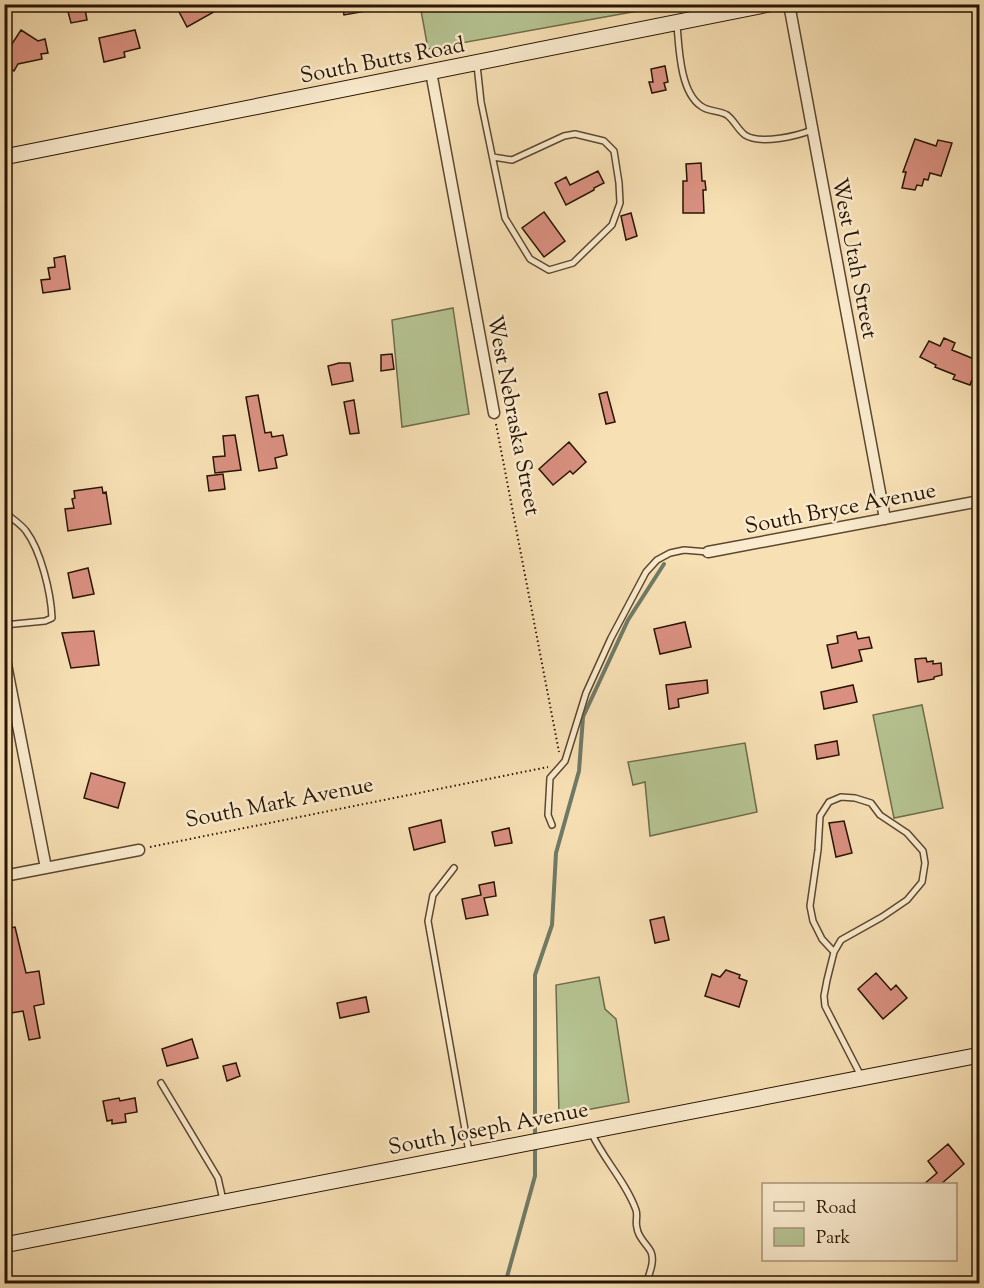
<svg xmlns="http://www.w3.org/2000/svg" width="984" height="1288" viewBox="0 0 984 1288" font-family="'Sorts Mill Goudy',serif">
<style>
.green{fill:#b6c392;stroke:#6f6c4a;stroke-width:1.5}
.lines{fill:none;stroke-linecap:round;stroke-linejoin:round}
.stream{stroke:#6f7a66;stroke-width:4}
.building{fill:#da9081;stroke:#281402;stroke-width:1.5}
.lane-casing{stroke:#5c472e;stroke-width:8}
.street-casing{stroke:#5c472e;stroke-width:13}
.secondary-casing{stroke:#281402;stroke-width:17}
.path{stroke:#281402;stroke-width:2;stroke-dasharray:1.5 3;stroke-linecap:butt}
.lane{stroke:#faebce;stroke-width:5}
.street{stroke:#faebce;stroke-width:10}
.secondary{stroke:#faebce;stroke-width:15}
.labels{text-anchor:middle;stroke-width:5;stroke-linejoin:round;paint-order:stroke}
.street-label{font-size:22px;fill:#281402;stroke:#faebce}
</style>
<rect width="100%" height="100%" fill="#f7e0b4"/>
<filter id="stains"><feTurbulence type="fractalNoise" baseFrequency=".00333" numOctaves="4"/><feColorMatrix values="0 0 0 0 .2 0 0 0 0 .09 0 0 0 0 .02 0 0 0 .5 -.17"/></filter>
<radialGradient id="worn" r=".72"><stop offset=".6" stop-color="#630" stop-opacity="0"/><stop offset="1" stop-color="#630" stop-opacity=".3"/></radialGradient>
<!-- green -->
<path class="green" d="M420 5V4L671 5 428 49Z
M453 308 469 414 402 427 392 320Z
M922 705 943 808 894 818 873 715Z
M745 743 757 812 650 836 645 782 633 785 628 762Z
M599 977 605 1009 616 1019 629 1102 559 1115 556 985Z"/>
<g class="lines">
<!-- stream -->
<path class="stream" d="M535 1137V975L552 925 556 853 579 771 583 717 628 620 664 564
M505 1284 535 1176V1144"/>
</g>
<!-- building -->
<path class="building" d="M78 4H84L87 20 71 23 67 8Z
M175 4H228L187 27Z
M342 4H377L378 9 344 15Z
M21 30 38 41 45 39 48 53 41 54 42 59 18 64 14 71 4 65V56Z
M135 30 140 48 124 52 125 57 104 62 99 38Z
M665 66 668 82 664 83 666 90 652 93 649 82H653L651 69Z
M915 139 936 146 938 140 952 143 941 176 930 173 928 180 924 179 922 186 917 185 915 190 902 188 906 172H903Z
M701 163 702 181H705L706 190H703L704 213H683V181H687L686 164Z
M598 171 604 183 594 188V190L566 205 555 183 566 177 570 185Z
M544 212 565 241 544 257 522 228Z
M631 213 637 236 626 240 621 216Z
M65 256 70 289 43 293 41 280 50 279 48 268 55 267 54 258Z
M944 338 955 343 952 350 979 361 970 385 953 379 955 375 935 367 936 365 920 357 929 341 940 346Z
M392 354 394 369 381 371V355Z
M339 363H350L353 381 332 385 328 366Z
M607 392 615 422 606 424 599 394Z
M258 395 265 433 271 432 272 437 283 435 287 455 275 458 277 468 259 471 246 397Z
M354 400 359 433 350 434 344 402Z
M235 435 241 470 215 473 213 457 225 456 223 436Z
M569 442 586 462 573 474 570 471 553 485 539 469Z
M223 474 225 489 209 491 207 476Z
M102 487 103 493 106 492 111 524 68 531 65 509 74 508 72 499 75 498 74 491Z
M88 568 94 594 73 598 68 573Z
M685 622 691 647 660 654 654 629Z
M94 631 99 665 71 668 62 633Z
M856 632 858 639 869 637 872 648 859 650 862 661 832 668 827 645 838 643 837 636Z
M926 658 927 662 933 661V664L941 663 942 675 934 677V679L918 682 915 659Z
M707 680 708 693 678 699 679 707 669 709 666 685Z
M853 685 857 702 824 709 821 692Z
M837 741 839 755 817 759 815 745Z
M91 773 125 783 118 808 84 798Z
M441 820 445 842 414 850 409 828Z
M844 821 852 853 836 857 829 823Z
M509 828 512 843 495 846 492 832Z
M494 882 496 896 484 898 488 915 466 919 462 899 481 895 479 885Z
M664 917 669 940 655 943 650 920Z
M15 927 26 973 39 971 44 1004 34 1006 40 1038 29 1040 23 1011 4 1014V1000L9 999 4 970V929Z
M726 970 740 975 739 978 747 981 739 1007 705 996 712 974 720 977Z
M876 973 891 990 896 985 907 998 883 1019 858 989Z
M366 997 369 1012 340 1018 337 1003Z
M192 1039 198 1058 167 1066 162 1049Z
M236 1063 240 1076 227 1081 223 1066Z
M119 1098 120 1101 135 1098 137 1112 125 1114 126 1122 112 1124V1120L107 1121 103 1101Z
M948 1144 964 1164 940 1185H923L937 1173 928 1161Z"/>
<g class="lines">
<defs>
<path id="lane" d="M677 25C679 48 680 92 701 106 708 112 719 110 727 115 734 120 738 130 745 135 760 145 797 136 812 130
M477 65 481 102 505 218 530 259 549 270 573 263 612 225 620 203 619 183 614 151 604 141 575 134 564 136 512 160 493 157
M4 512C11 518 21 524 26 531 41 551 51 593 52 618L45 621 4 625
M552 825 548 815 550 778 565 761 586 693 611 638 646 572 657 560 670 553 684 550 708 552
M454 868 433 895 428 921 469 1152
M834 952 822 939 813 921 810 906 818 850 820 816 829 802 841 797 855 798 871 803 880 815 907 833 923 851 925 863 922 882 907 900 882 917 841 940 834 952 827 980 824 996 825 1006 861 1076
M161 1083 218 1178 223 1200
M592 1134C604 1160 626 1182 636 1210 638 1216 635 1222 637 1228 638 1238 647 1244 651 1252 655 1262 649 1274 646 1284"/>
<path id="street" d="M789 4 885 519
M431 72 494 413
M708 552 980 501
M4 654 46 868
M4 876 139 850"/>
<path id="secondary" d="M4 157 769 4
M4 1245 980 1055"/>
</defs>
<!-- lane casing -->
<use href="#lane" class="lane-casing"/>
<!-- street casing -->
<use href="#street" class="street-casing"/>
<!-- secondary casing -->
<use href="#secondary" class="secondary-casing"/>
<!-- path -->
<path class="path" d="M496 424 559 752
M150 847 548 767"/>
<!-- lane -->
<use href="#lane" class="lane"/>
<!-- street -->
<use href="#street" class="street"/>
<!-- secondary -->
<use href="#secondary" class="secondary"/>
</g>
<g class="labels">
<!-- street labels -->
<g class="street-label">
<text transform="translate(382 59) rotate(-11)" y="8">South Butts Road</text>
<text transform="translate(856 258) rotate(79)" y="8">West Utah Street</text>
<text transform="translate(515 415) rotate(79)" y="8">West Nebraska Street</text>
<text transform="translate(840 507) rotate(-11)" y="8">South Bryce Avenue</text>
<text transform="translate(279 801) rotate(-11)" y="8">South Mark Avenue</text>
<text transform="translate(488 1127) rotate(-11)" y="8">South Joseph Avenue</text>
</g>
</g>
<!-- margin -->
<rect width="984" height="1288" fill="none" stroke="#f7e0b4" stroke-width="24"/>
<rect x="6" y="6" width="972" height="1276" fill="none" stroke="#281402" stroke-width="3"/>
<rect x="12" y="12" width="960" height="1264" fill="none" stroke="#281402" stroke-width="1.5"/>
<!-- legend -->
<rect x="762" y="1183" width="195" height="78" fill="#faebce" stroke="#a6957c" stroke-width="1.5"/>
<rect x="774" y="1202" width="30" height="9" fill="#faebce" stroke="#a6957c" stroke-width="1.5"/>
<text x="816" y="1213" font-size="18" fill="#281402">Road</text>
<rect x="774" y="1228" width="30" height="18" fill="#b6c392" stroke="#a6957c" stroke-width="1.5"/>
<text x="816" y="1243" font-size="18" fill="#281402">Park</text>
<rect width="100%" height="100%" filter="url(#stains)"/>
<rect width="100%" height="100%" fill="url(#worn)"/>
</svg>
